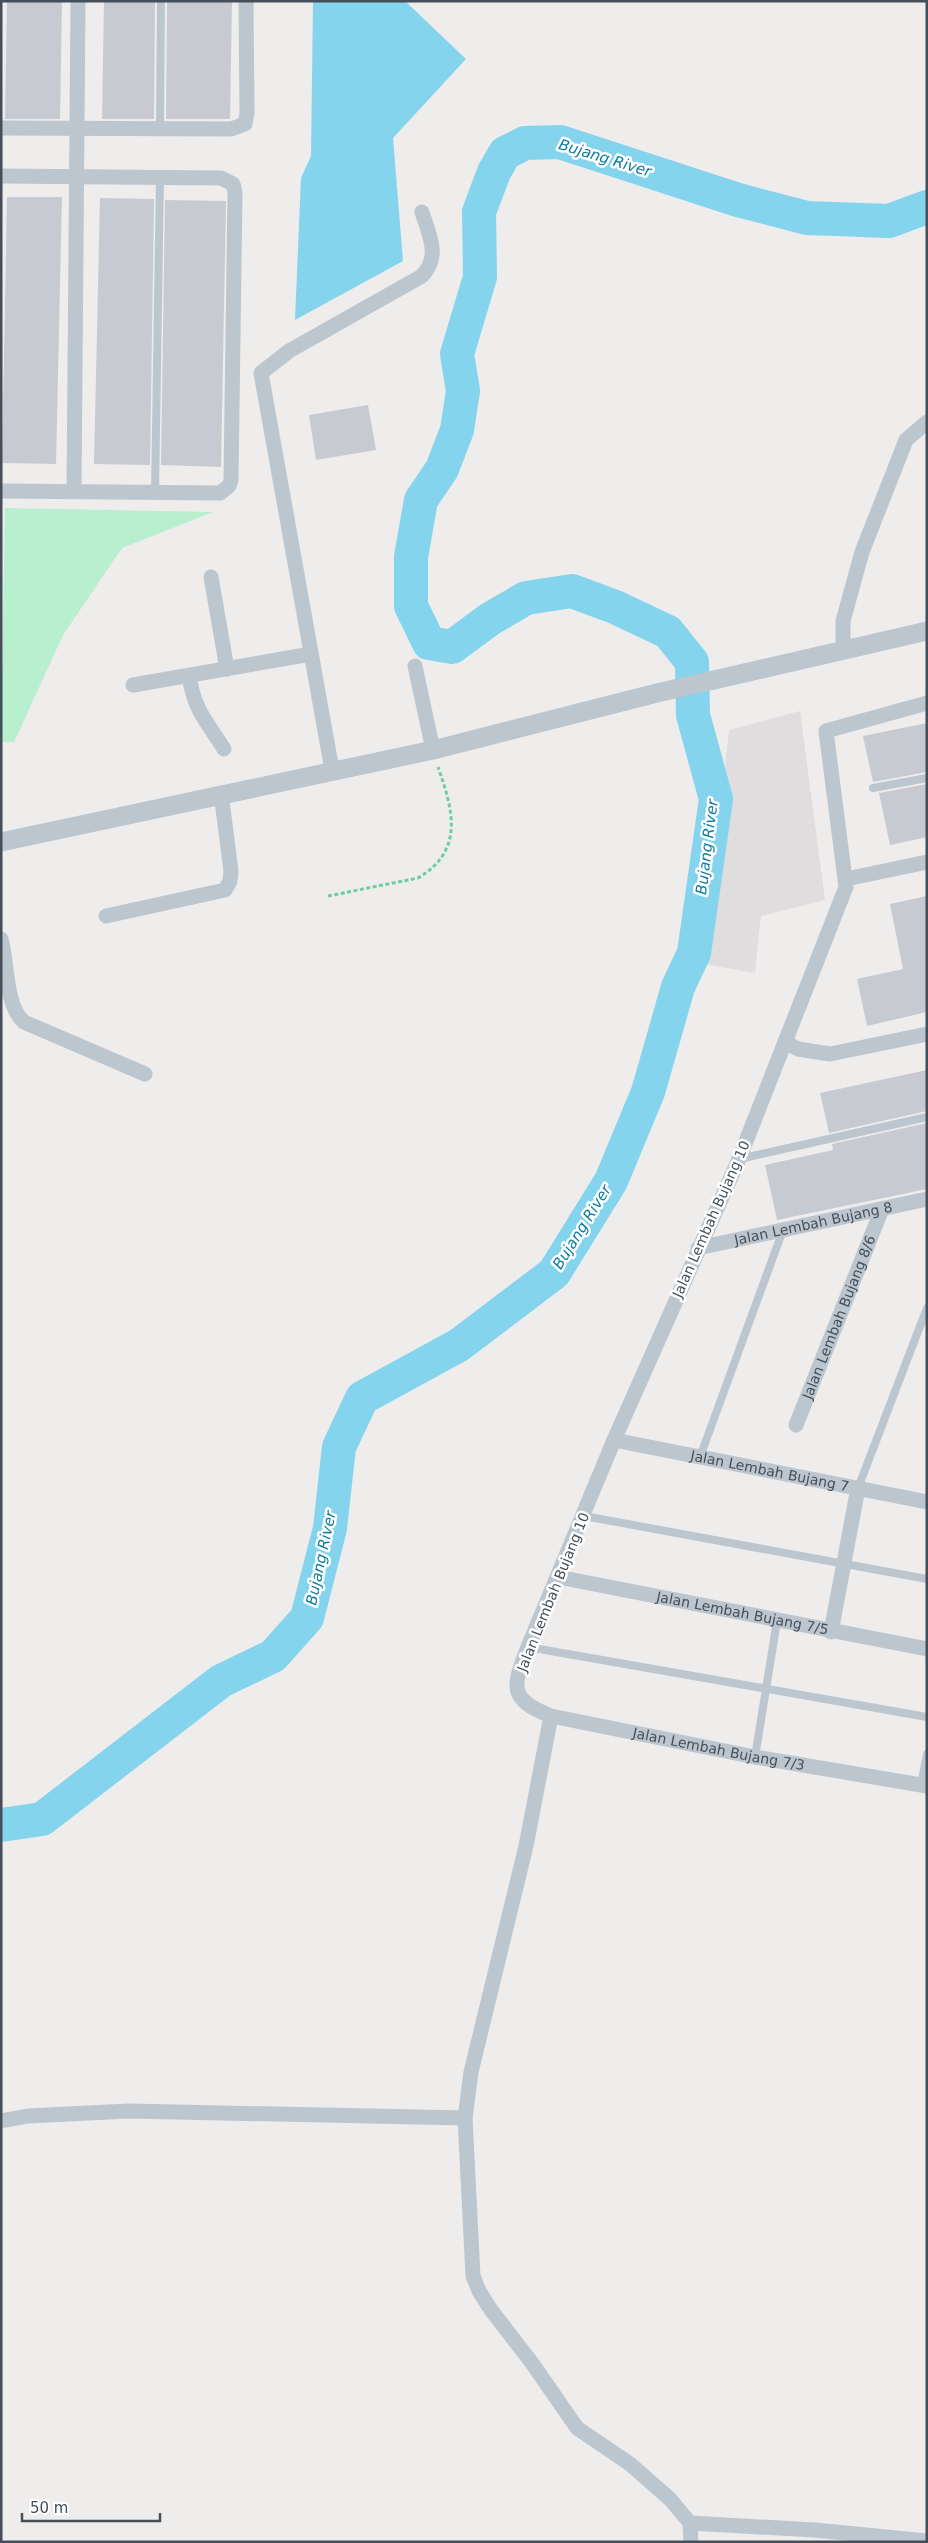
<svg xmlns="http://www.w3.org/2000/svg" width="928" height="2543" viewBox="0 0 928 2543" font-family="'DejaVu Sans',sans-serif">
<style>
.education{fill:#e0ddde}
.green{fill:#b8efcf}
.water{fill:#84d4ed}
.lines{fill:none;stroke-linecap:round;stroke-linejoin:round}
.river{stroke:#84d4ed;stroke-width:34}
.building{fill:#c8cad2}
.path{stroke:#6fcda2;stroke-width:3;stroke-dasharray:4 2.5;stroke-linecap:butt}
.service{stroke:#bcc6cf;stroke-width:8}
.minor{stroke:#bcc6cf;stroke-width:15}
.tertiary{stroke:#bcc6cf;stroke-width:19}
.labels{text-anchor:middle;stroke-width:5;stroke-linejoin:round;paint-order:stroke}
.street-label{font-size:14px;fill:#444f59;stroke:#fff}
.water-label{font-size:15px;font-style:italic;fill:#097ba0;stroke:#fff}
</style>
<rect width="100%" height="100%" fill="#efecec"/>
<!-- education -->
<path class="education" d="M800 711 825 900 761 916 755 973 704 964 729 730Z"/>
<!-- green -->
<path class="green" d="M5 508 213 512 122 548 63 635 14 742H1Z"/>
<!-- water -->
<path class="water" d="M313 1H405L466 59 393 138 403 261 295 320 301 178 311 156Z"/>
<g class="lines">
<!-- river -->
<path class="river" d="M1 1825 42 1819 221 1681 273 1656 307 1618 330 1528 339 1447 362 1398 459 1345 554 1273 611 1181 648 1092 678 987 694 953 716 799 693 715 692 662 668 632 615 607 572 591 526 598 490 619 452 647 429 643 411 606V557L421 500 442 469 457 430 463 391 457 354 480 277 479 212 494 172 505 153 525 143 560 142 738 200 807 218 889 221 927 207"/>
</g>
<!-- building -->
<path class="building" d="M7 1H62L60 119H5Z
M104 1H155L154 119H102Z
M167 1H232L230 119H166Z
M7 197H62L56 464 2 463Z
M100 198 154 199 150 465 94 464Z
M165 200 226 201 221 467 161 465Z
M368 405 376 450 316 460 309 415Z
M927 723V772L873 782 863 736Z
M927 784V837L890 845 879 793Z
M927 896V1012L867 1026 857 979 903 969 890 904Z
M927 1070V1111L829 1133 820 1093Z
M927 1123V1189L777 1220 765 1165 833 1150 832 1144Z"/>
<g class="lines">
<!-- path -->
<path class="path" d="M328 896 418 878C465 850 453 810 438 767"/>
<!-- service -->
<path class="service" d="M160 128 161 1
M155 493 160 176
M873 788 927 778
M739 1159 927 1117
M700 1457 783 1230
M858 1488 927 1308
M584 1516 927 1579
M528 1647 927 1717
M755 1757 777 1621
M921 1785 927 1754"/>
<!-- minor -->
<g class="minor">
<path d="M1 128 231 129 245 124 247 113 246 1"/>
<path d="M1 176 221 178 233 184 235 192 231 480 229 486 220 493 1 491"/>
<path d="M74 491 78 1"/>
<path d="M211 577 227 669"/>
<path d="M843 649V621L862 552 906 440 927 422"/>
<path d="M415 666 433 750"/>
<path d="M189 676C195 712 206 720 224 749"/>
<path d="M133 685 311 654"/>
<path id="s1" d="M927 703 826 731 846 887 739 1159 614 1440 528 1647C513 1686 507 1699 551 1716L755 1757 927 1786"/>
<path d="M332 770 261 373 289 351 422 276C441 256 429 235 422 212"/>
<path d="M846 879 927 862"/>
<path d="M106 916 225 890 230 881 231 871 221 793"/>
<path d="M1 939C8 963 5 1006 24 1022L145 1074"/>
<path d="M785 1042 798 1049 830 1054 927 1034"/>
<path id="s2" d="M698 1248 927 1199"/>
<path id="s3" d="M796 1425 882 1209"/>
<path id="s4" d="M614 1440 927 1502"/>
<path id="s5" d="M558 1577 927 1649"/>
<path d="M831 1632 858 1488"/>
<path d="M551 1716 526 1846 471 2072 465 2118 473 2276 479 2291 491 2310 532 2363 577 2428 630 2464 670 2499 690 2523 691 2542"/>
<path d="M1 2121 28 2116 129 2111 465 2118"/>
<path d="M690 2523 815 2530 927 2541"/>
</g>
<!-- tertiary -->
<path class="tertiary" d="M1 842 433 750 657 693 927 631"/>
</g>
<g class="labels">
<!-- street labels -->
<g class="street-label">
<text transform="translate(711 1219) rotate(-66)" y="5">Jalan Lembah Bujang 10</text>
<text dy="5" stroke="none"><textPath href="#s2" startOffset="118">Jalan Lembah Bujang 8</textPath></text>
<text dy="5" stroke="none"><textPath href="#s3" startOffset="116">Jalan Lembah Bujang 8/6</textPath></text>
<text dy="5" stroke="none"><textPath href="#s4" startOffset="159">Jalan Lembah Bujang 7</textPath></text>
<text transform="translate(553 1592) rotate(-68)" y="5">Jalan Lembah Bujang 10</text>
<text dy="5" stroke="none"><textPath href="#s5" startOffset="188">Jalan Lembah Bujang 7/5</textPath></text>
<text dy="5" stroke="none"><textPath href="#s1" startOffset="1346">Jalan Lembah Bujang 7/3</textPath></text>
</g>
<!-- water labels -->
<g class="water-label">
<text transform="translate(605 158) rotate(17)" y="5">Bujang River</text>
<text transform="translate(707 847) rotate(-83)" y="5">Bujang River</text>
<text transform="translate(582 1227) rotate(-58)" y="5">Bujang River</text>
<text transform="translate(321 1558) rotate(-78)" y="5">Bujang River</text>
</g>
</g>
<!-- border -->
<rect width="928" height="2543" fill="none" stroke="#444f59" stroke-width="5"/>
<!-- scale -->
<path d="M22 2513v8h138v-8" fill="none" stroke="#444f59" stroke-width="2.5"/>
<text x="30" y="2513" font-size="15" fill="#444f59" stroke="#ffffff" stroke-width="4" paint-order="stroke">50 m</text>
</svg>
